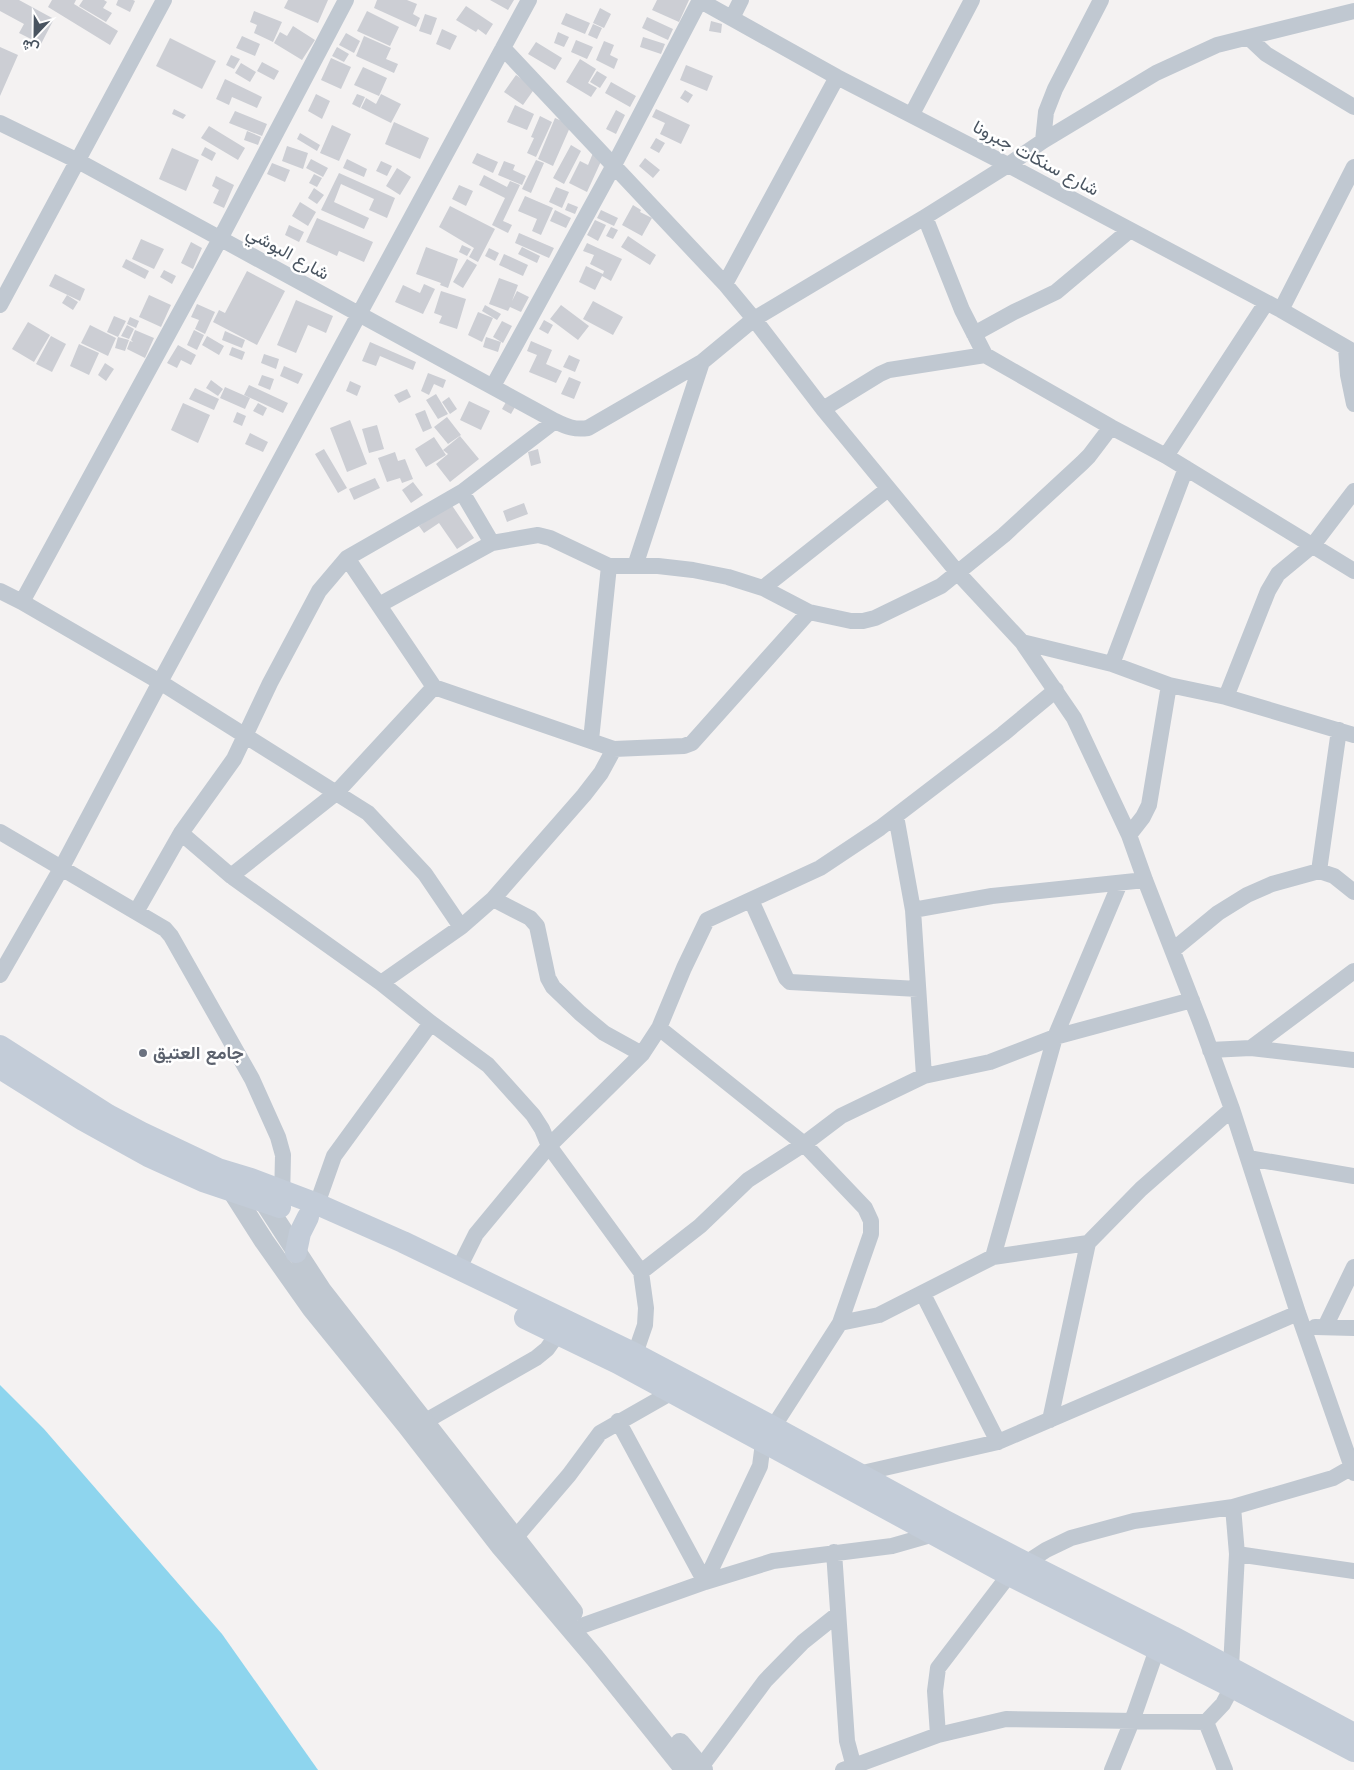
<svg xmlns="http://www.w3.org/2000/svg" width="1354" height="1770" viewBox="0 0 1354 1770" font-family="Jost,Vazirmatn,sans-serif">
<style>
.water{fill:#8ed5ee}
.building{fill:#ccced4}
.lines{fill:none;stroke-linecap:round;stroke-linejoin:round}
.minor{stroke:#c0c8d1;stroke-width:16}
.tertiary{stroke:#c0c8d1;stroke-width:20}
.secondary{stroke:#c3ccd8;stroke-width:22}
.worship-dot{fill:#6b7280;stroke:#fff;stroke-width:2}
.labels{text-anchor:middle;stroke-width:5;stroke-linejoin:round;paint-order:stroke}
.street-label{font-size:18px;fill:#495460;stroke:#fff}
.worship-label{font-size:18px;font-weight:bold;fill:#5b616d;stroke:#fff;text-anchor:start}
</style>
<rect width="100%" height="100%" fill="#f4f2f2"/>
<!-- water -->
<path class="water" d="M0 1385 44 1429 222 1634 318 1770H0Z"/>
<!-- building -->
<path class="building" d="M0 0H19L54 19 41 44 19 33 24 24 0 11Z
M52 0H76L74 4 118 31 110 45 48 7Z
M83 0H104L107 2 103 8 112 13 106 22 79 6Z
M118 0H133L135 1 130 12 116 5Z
M288 0H328L318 23 284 8Z
M377 0H407L417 4 413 14 420 18 416 27 374 8Z
M490 0H514L508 10Z
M657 0H689L679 22 652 10Z
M466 6 493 24 486 35 478 29 476 32 456 20Z
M600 8 611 14 604 28 593 23Z
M254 11 282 22 273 42 254 33 257 25 250 22Z
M367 11 399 27 390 46 357 31Z
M566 13 590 23 585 34 561 24Z
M425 14 437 18 431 35 419 31Z
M647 17 673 29 668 40 642 28Z
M711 21 722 24 721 33 709 31Z
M593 24 602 28 597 39 588 35Z
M293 26 315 40 302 60 274 43 280 32 287 36Z
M442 29 457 36 450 50 436 44Z
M558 32 569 37 564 47 554 43Z
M346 33 360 41 354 53 339 45Z
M242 36 260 44 255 56 236 48Z
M364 36 391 48 386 59 398 64 394 73 356 56Z
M643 37 665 44 661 54 640 47Z
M170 38 216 61 202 89 156 66Z
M576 40 593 47 587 59 571 52Z
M604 41 614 45 610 55 618 59 614 69 596 60Z
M536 42 562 58 555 70 528 54Z
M0 47 18 55 0 96Z
M337 47 349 54 344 62 332 56Z
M231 55 240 59 234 69 226 65Z
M331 58 351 67 341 89 321 80Z
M580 59 596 69 588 83 597 88 591 97 566 82Z
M262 62 279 71 274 80 257 71Z
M241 63 256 72 250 82 235 73Z
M686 65 713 76 707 91 680 80Z
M363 67 387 78 379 96 354 85Z
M597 71 607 77 600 88 590 82Z
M516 75 535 88 523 105 504 92Z
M225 79 262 97 257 108 232 97 229 105 216 99Z
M611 82 636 96 630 107 605 93Z
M685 90 693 95 688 103 680 98Z
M316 94 330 101 322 119 308 111Z
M357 94 365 97 360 108 352 104Z
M381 94 401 104 391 123 361 108 366 98 376 104Z
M515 105 534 114 527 130 507 122Z
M174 109 186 115 183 119 172 114Z
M656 109 690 125 681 144 660 134 665 123 652 117Z
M616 110 625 115 616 134 606 129Z
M235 111 267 124 262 136 229 123Z
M540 116 552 122 536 157 527 153 534 138 531 137Z
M555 118 571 125 553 166 538 159Z
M394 122 429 138 420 159 385 144Z
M332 125 351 134 339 161 320 153Z
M209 126 245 148 238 160 201 138Z
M247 131 261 137 258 145 244 140Z
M300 133 320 145 317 151 297 139Z
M656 138 665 143 659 153 650 148Z
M571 145 581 151 564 184 553 178Z
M287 146 308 153 303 169 282 161Z
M205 147 216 153 212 161 201 155Z
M172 148 199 160 186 191 159 179Z
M477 153 498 162 493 173 472 163Z
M593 153 603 157 587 192 569 183 580 161 588 165Z
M645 158 660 170 653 178 639 166Z
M311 159 328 168 323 177 306 168Z
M347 159 367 169 364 177 343 168Z
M536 160 544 163 531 193 522 189Z
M381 161 392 166 387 176 376 171Z
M504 161 515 165 513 170 526 176 522 185 498 175Z
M272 163 290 170 285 182 267 174Z
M397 168 411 177 400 195 386 186Z
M339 173 395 198 387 218 369 210 374 199 341 184 334 202 369 218 364 229 321 210Z
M314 174 322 178 317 187 309 183Z
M484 175 507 187 510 181 520 185 503 221 512 225 508 233 492 225 505 198 479 185Z
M216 176 234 185 224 208 213 203 219 190 212 186Z
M459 185 473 191 466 206 452 199Z
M556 187 569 192 562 208 549 202Z
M314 188 324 195 317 204 308 198Z
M525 196 553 208 541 235 532 231 537 219 518 211Z
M300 202 316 212 308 226 292 216Z
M568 203 578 207 575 214 565 210Z
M633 205 641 210 640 212 652 218 642 236 622 225Z
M450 206 495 229 478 262 469 257 474 248 439 227Z
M555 210 571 218 566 228 550 221Z
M601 210 618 218 614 226 597 218Z
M317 218 373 242 364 262 339 251 337 256 306 242Z
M595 220 606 225 598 241 587 235Z
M289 225 304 232 299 242 285 235Z
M611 227 618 230 613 239 606 236Z
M519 233 554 248 549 258 515 243Z
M628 236 656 255 650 265 621 247Z
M141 239 164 249 154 269 132 259Z
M191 242 202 248 193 269 181 263Z
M587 243 622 259 611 281 602 276 595 290 579 282 586 266 603 274 604 271 590 264 594 255 583 251Z
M462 245 471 249 467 256 459 252Z
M426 247 458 259 448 288 440 285 441 283 416 274Z
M522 247 540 256 537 263 518 254Z
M489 248 499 253 495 261 485 256Z
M504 254 528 265 523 276 499 265Z
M126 259 149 271 145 279 122 267Z
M467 259 477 265 463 288 453 282Z
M164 270 176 276 172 284 160 277Z
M247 271 285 291 257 345 213 322 219 310 225 313Z
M55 274 85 289 80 301 49 286Z
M499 278 518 285 512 301 517 291 529 297 521 312 510 307 508 311 489 304Z
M424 284 435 289 423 314 395 302 403 285 420 293Z
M441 291 466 299 457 329 439 323 442 316 434 313Z
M67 295 78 302 73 310 62 303Z
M149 295 171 305 161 327 139 317Z
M296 300 333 316 326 333 308 325 296 353 277 345Z
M593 301 623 317 613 335 583 319Z
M197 304 215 312 205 334 195 329 199 320 191 317Z
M485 305 501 314 497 320 482 311Z
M561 305 589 326 578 340 550 319Z
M478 312 493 318 482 342 468 335Z
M114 316 126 321 118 337 107 332Z
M130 317 139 321 136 328 127 324Z
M544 320 553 325 548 334 539 329Z
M502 321 512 326 503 343 493 337Z
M28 322 50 335 34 362 12 349Z
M90 325 116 338 108 356 81 343Z
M127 325 134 329 129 339 121 336Z
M135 330 154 338 145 358 127 349 130 341 133 342 131 340Z
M194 330 204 335 197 350 187 345Z
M225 331 245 340 242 348 222 340Z
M51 336 66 344 52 372 36 364Z
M207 336 224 346 219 355 202 345Z
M118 337 129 340 125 351 115 348Z
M486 337 501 342 498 352 483 347Z
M531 341 552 350 546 364 562 371 556 383 529 372 537 355 527 351Z
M370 342 416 362 413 370 380 356 376 366 362 361Z
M79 344 99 353 89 375 70 366Z
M178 345 196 355 191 365 181 360 177 368 167 363Z
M232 347 245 352 242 360 229 355Z
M264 354 279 359 276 369 261 363Z
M569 355 580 360 575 372 563 367Z
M105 363 114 369 106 381 98 375Z
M284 366 303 374 298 384 280 376Z
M428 373 446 380 443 388 434 384 429 395 421 391Z
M262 375 274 379 270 390 258 385Z
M569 377 581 382 574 399 561 394Z
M211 380 223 389 218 396 206 388Z
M350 381 361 386 357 396 346 391Z
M249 385 288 403 283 413 244 395Z
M225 387 250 398 245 409 220 398Z
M195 388 219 399 214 410 189 399Z
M407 389 411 397 399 403 394 395Z
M436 394 448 414 438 419 426 400Z
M449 397 457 409 450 414 442 402Z
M469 401 490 411 481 430 460 420Z
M506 402 515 407 511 414 502 409Z
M183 403 210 415 198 443 171 430Z
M258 403 267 408 263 416 253 411Z
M425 410 432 428 423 432 415 414Z
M237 412 246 416 242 426 233 422Z
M447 417 461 435 448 444 434 427Z
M350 420 367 464 347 472 330 428Z
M377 425 384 449 369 453 362 429Z
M250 433 268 442 263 452 245 444Z
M460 436 479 459 450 482 436 464 448 454 443 450Z
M434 437 446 455 426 467 415 449Z
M324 449 347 488 338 493 315 454Z
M538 449 541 463 531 466 528 452Z
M395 452 398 461 405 459 413 479 402 483 400 478 387 482 378 458Z
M375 478 380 488 354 500 349 489Z
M413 482 423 495 411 503 402 490Z
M524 503 528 514 507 522 503 511Z
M451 504 474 538 457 549 439 523 424 533 419 526Z"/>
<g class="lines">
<!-- minor -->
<path class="minor" d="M699 0 837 77 1008 165 1281 310 1354 352
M732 18 741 0
M1249 38 1266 54 1354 107
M503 48 725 284 754 319 823 409 958 573 1022 642 1074 718 1129 835 1145 880 1201 1024 1232 1109 1298 1313 1354 1473
M912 114 972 0
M0 123 78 161 555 421C567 427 575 430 588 428L702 362 754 319 925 217 1008 165 1043 141 1156 73 1217 45 1354 11
M1043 141 1046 112 1055 89 1101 0
M925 217 962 310 985 355
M725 284 837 77
M0 305 164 0
M1281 310 1354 167
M974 334 1014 312 1056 292 1130 230
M1346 348 1348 375 1354 404
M493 386 614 165 700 0
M823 409 880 374 889 370 985 355 1111 427 1166 456 1354 571
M1166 456 1266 303
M462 492 555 421
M347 558 434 687 614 749 684 746 692 743 809 612
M635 566 702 362
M763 588 888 489
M0 591 22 602 160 682 368 813 425 874 461 927
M22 602 220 239 346 0
M379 605 492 543
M1022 642 1112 664 1169 685 1226 697 1354 735
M1112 664 1186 468
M1226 697 1268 591 1278 574 1313 545 1354 491
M591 740 609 566
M896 816 913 910 924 1076
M0 832 165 929 171 936 252 1079 278 1137 283 1155 282 1200
M181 833 231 876 381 983 431 1023 488 1065 533 1115 542 1129 549 1146 641 1272 646 1308 645 1325 635 1354
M1129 835 1143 817 1149 805 1169 685
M1319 871 1339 730
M231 876 336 793 434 687
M493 899 530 918 537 926 548 978 553 987 580 1013 604 1033 642 1054
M751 900 786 978 790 982 918 989
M913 910 992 896 1145 880
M136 912 181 833 234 759 270 683 319 591 347 558 462 492 492 543 538 535 550 538 609 566H658L693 570 728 577 763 588 809 612 851 621H863L875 618 941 586 1004 535 1082 463 1089 456 1111 427
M1173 950 1218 913 1247 895 1272 884 1319 871 1334 876 1354 892
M0 975 62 867 160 682 529 0
M381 983 461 927 493 899 584 795 601 773 614 749
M659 1028 804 1144 865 1208 871 1221V1234L840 1323 763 1443 760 1466 705 1582
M1251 1048 1354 1060
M1210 1050 1251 1048 1354 971
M1248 1158 1354 1176
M312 1212 317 1204 334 1156 431 1023
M993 1257 1055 1037 1120 883
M459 1268 476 1234 549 1146 642 1054 659 1028 684 968 707 920 820 868 880 828 1003 734 1056 690
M641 1272 700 1226 748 1180 804 1144 841 1116 924 1076 990 1062 1055 1037 1192 1000
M923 1294 998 1442
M840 1323 879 1315 993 1257 1088 1243
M1315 1327 1354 1328
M1325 1327 1354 1267
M1050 1420 1088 1243 1141 1189 1232 1109
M618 1421 705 1582
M424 1422 536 1358 547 1349 557 1335
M858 1474 998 1442 1298 1313
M515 1538 569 1475 600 1433 672 1392
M834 1552 847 1741 854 1767 857 1770
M1237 1554 1354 1571
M1026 1563 1046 1550 1071 1538 1134 1521 1233 1507 1333 1478 1354 1466
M584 1625 705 1582 773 1561 892 1546 934 1534
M1231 1667 1237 1554 1233 1507
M1206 1722 1225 1770
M938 1735 935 1691 938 1668 1009 1575
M701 1767 765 1681 803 1642 838 1614
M843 1770 938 1735 1006 1719 1206 1722 1223 1704 1232 1687
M1112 1770 1132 1721 1157 1649"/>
<!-- tertiary -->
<path class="tertiary" d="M227 1183 264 1241 312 1309 407 1426 501 1547 595 1658 685 1770
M259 1194 322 1291 573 1612
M680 1743 703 1770"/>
<!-- secondary -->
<path class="secondary" d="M0 1046 108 1115 142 1133 218 1169 251 1179 317 1204 403 1242 635 1354 773 1427 945 1521 1026 1563 1173 1637 1354 1734
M0 1068 83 1120 148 1156 203 1181 280 1207
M296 1252 300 1233 308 1217
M525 1318 618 1363 1009 1575 1232 1687 1354 1751"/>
</g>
<!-- markers -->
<circle class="worship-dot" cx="143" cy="1053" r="5"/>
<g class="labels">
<!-- street labels -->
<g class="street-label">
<text transform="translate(1036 158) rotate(28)" y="6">شارع سنكات جبرونا</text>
<text transform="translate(288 253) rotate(29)" y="6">شارع البوشي</text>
</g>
<!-- worship labels -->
<g class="worship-label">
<text x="153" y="1059">جامع العتيق</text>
</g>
</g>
<!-- north arrow -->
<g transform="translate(35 35) rotate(202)" stroke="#ffffff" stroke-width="4" paint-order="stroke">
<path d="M0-4L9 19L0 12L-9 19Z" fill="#495460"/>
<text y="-8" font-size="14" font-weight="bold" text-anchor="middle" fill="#495460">ش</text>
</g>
</svg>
